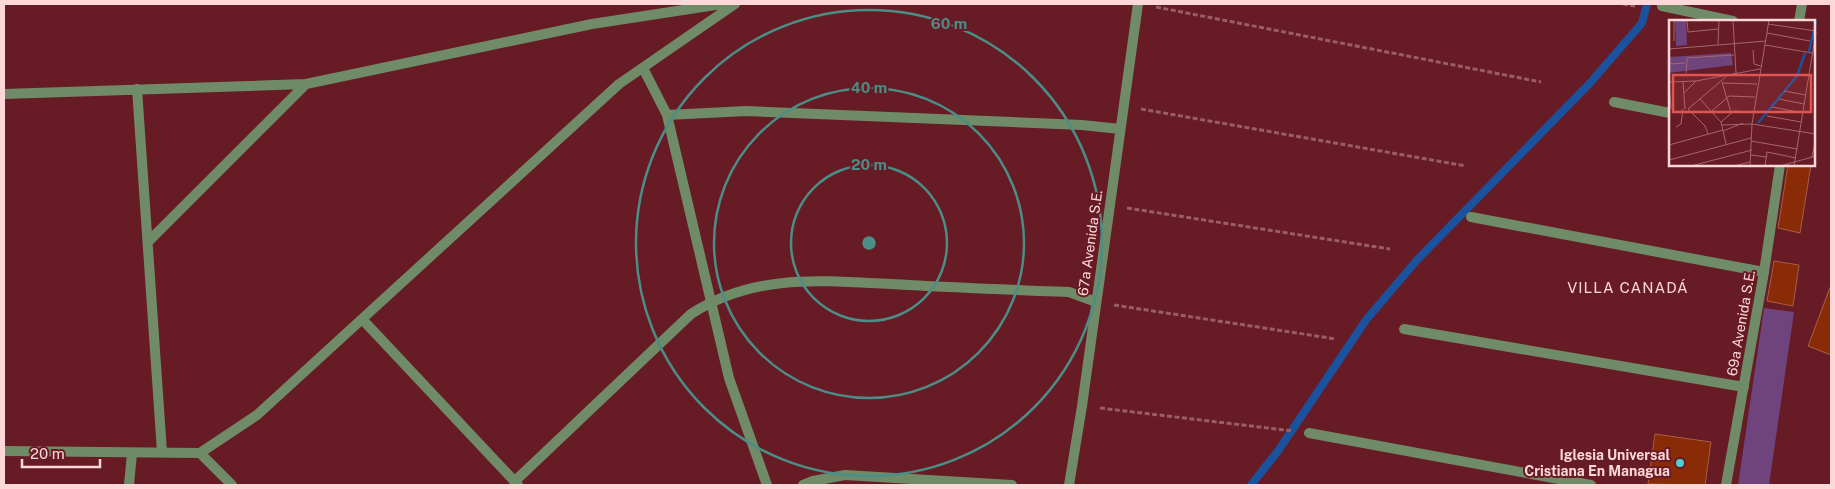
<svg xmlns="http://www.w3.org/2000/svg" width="1835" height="489" viewBox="0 0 1835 489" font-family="'Public Sans',sans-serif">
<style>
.green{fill:#6f447d}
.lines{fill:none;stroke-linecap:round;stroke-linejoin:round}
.stream{stroke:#1b529e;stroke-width:8}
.building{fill:#8a2b08;stroke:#aa5d46}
.path{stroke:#9b5d64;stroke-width:3;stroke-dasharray:5 2.5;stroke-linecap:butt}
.service{stroke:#708b67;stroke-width:10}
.minor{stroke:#708b67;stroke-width:10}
.tertiary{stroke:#708b67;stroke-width:10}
.ring{fill:none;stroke:#4b8e88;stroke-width:2.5}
.poi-dot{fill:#52cdd0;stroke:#661b25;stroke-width:2}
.labels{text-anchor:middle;stroke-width:4;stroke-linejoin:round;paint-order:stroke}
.street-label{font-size:14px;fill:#fed8d8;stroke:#661b25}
.poi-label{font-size:14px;font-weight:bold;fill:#fed8d8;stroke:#661b25;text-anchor:end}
.neighbourhood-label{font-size:15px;letter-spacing:1px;fill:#fed8d8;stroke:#661b25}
.inset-river{fill:none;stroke:#1b529e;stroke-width:2.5}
.inset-road{fill:none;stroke:#a3676d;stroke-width:1}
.view{fill:#e05454;fill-opacity:0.15;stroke:#e05454;stroke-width:2.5}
.inset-edge{fill:none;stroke:#fed8d8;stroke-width:2.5}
.centre{fill:#4b8e88;stroke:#661b25;stroke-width:2.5}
.ring-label{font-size:15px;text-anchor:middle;font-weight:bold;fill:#4b8e88;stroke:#661b25;stroke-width:4;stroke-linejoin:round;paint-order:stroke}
</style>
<rect width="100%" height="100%" fill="#661b25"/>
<!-- green -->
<path class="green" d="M1764 308 1794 312 1769 485H1738Z"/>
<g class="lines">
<!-- stream -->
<path class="stream" d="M1251 485 1278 451 1366 320 1417 260 1590 83 1642 23 1647 4"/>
</g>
<!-- building -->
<path class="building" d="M1788 165H1811L1800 233 1778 228Z
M1774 261 1799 265 1793 306 1767 301Z
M1831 285V355L1808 346Z
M1655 434 1711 442 1705 485 1648 484Z"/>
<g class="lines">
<!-- path -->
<path class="path" d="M1623 4 1635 6
M1156 7 1541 82
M1141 109 1466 166
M1127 208 1390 249
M1114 305 1336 339
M1100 408 1293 431"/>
<!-- service -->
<path class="service" d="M129 485 132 453"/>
<!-- minor -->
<path class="minor" d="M1662 6 1733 21
M643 68 667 115 729 378 767 485
M137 89 162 452
M4 94 306 84 592 24 722 4
M1614 102 1670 113
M667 115 746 111 1082 125 1120 129
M1471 217 1764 272
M148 242 306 84
M362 319 518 485
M1404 329 1744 387
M1309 433 1591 485
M4 451 200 453
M200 453 257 415 619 84 735 4
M200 453 232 485
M515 481 691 314C759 270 832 282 909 285 962 288 1016 290 1069 292L1096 302
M803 485 813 481 845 475 1012 485
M1069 485 1082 406 1138 4"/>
<!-- tertiary -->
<path class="tertiary" d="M1799 21 1802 4
M1726 485 1764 272 1780 165"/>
</g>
<!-- distance rings -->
<g class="ring">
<circle cx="869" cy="243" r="78"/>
<circle cx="869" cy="243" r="155"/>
<circle cx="869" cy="243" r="233"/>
</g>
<!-- markers -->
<circle class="poi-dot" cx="1680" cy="463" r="5"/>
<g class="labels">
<!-- street labels -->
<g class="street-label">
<text transform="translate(1090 243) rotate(-82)" y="5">67a Avenida S.E.</text>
<text transform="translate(1741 323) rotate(-80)" y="5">69a Avenida S.E.</text>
</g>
<!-- poi labels -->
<g class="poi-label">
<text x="1670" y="460">Iglesia Universal<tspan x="1670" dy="16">Cristiana En Managua</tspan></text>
</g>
<!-- neighbourhood labels -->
<g class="neighbourhood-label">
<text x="1628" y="293">VILLA CANADÁ</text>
</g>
</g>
<!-- overview -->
<g transform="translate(1669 20)">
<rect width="146" height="146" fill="#661b25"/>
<path d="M6 0H17L18 25 7 26ZM62 33 64 45 0 53V37Z" fill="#6f447d"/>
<path class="inset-river" d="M140 32 147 1M89 103 128 56 136 33"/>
<path class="inset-road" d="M18 0 19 12 49 9M64 0 67 53M99 4 147 11M98 13 141 21M5 21V0M49 24 50 0M96 25 143 33M0 29 97 21M84 30 85 44 92 46M0 44 16 43M17 53 18 38 65 35M14 61 16 89M0 62 27 61 91 49M0 62 2 89M53 62 62 92M54 63 88 64M115 71 137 75M15 73 27 61M31 79 52 102 57 124M110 79 135 84M103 87 134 93M19 89 59 55M19 89 36 106 39 114M43 91 60 76 86 77M98 96 132 102M52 102 65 91 84 92M53 105 83 104 147 114M7 107 12 104 14 89M54 111 74 103M82 121 128 129M0 125 54 110M82 135 97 137M143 137 147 118M0 140 82 118M22 146 83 130M65 146 81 142M81 146 83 104 100 0M96 146 98 132 127 138M111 146 147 136M125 146 147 12"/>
<path class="view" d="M4 55H142V92H4Z"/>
<rect width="146" height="146" class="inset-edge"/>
</g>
<circle cx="869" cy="243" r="8" class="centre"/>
<g class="ring-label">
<text x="949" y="29">60 m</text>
<text x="869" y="93">40 m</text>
<text x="869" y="170">20 m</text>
</g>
<!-- border -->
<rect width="1835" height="489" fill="none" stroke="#fed8d8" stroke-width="10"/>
<!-- scale -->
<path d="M22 459v8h78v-8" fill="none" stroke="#fed8d8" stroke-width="2.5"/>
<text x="30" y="459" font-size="15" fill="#fed8d8" stroke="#661b25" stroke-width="4" paint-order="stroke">20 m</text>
</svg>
